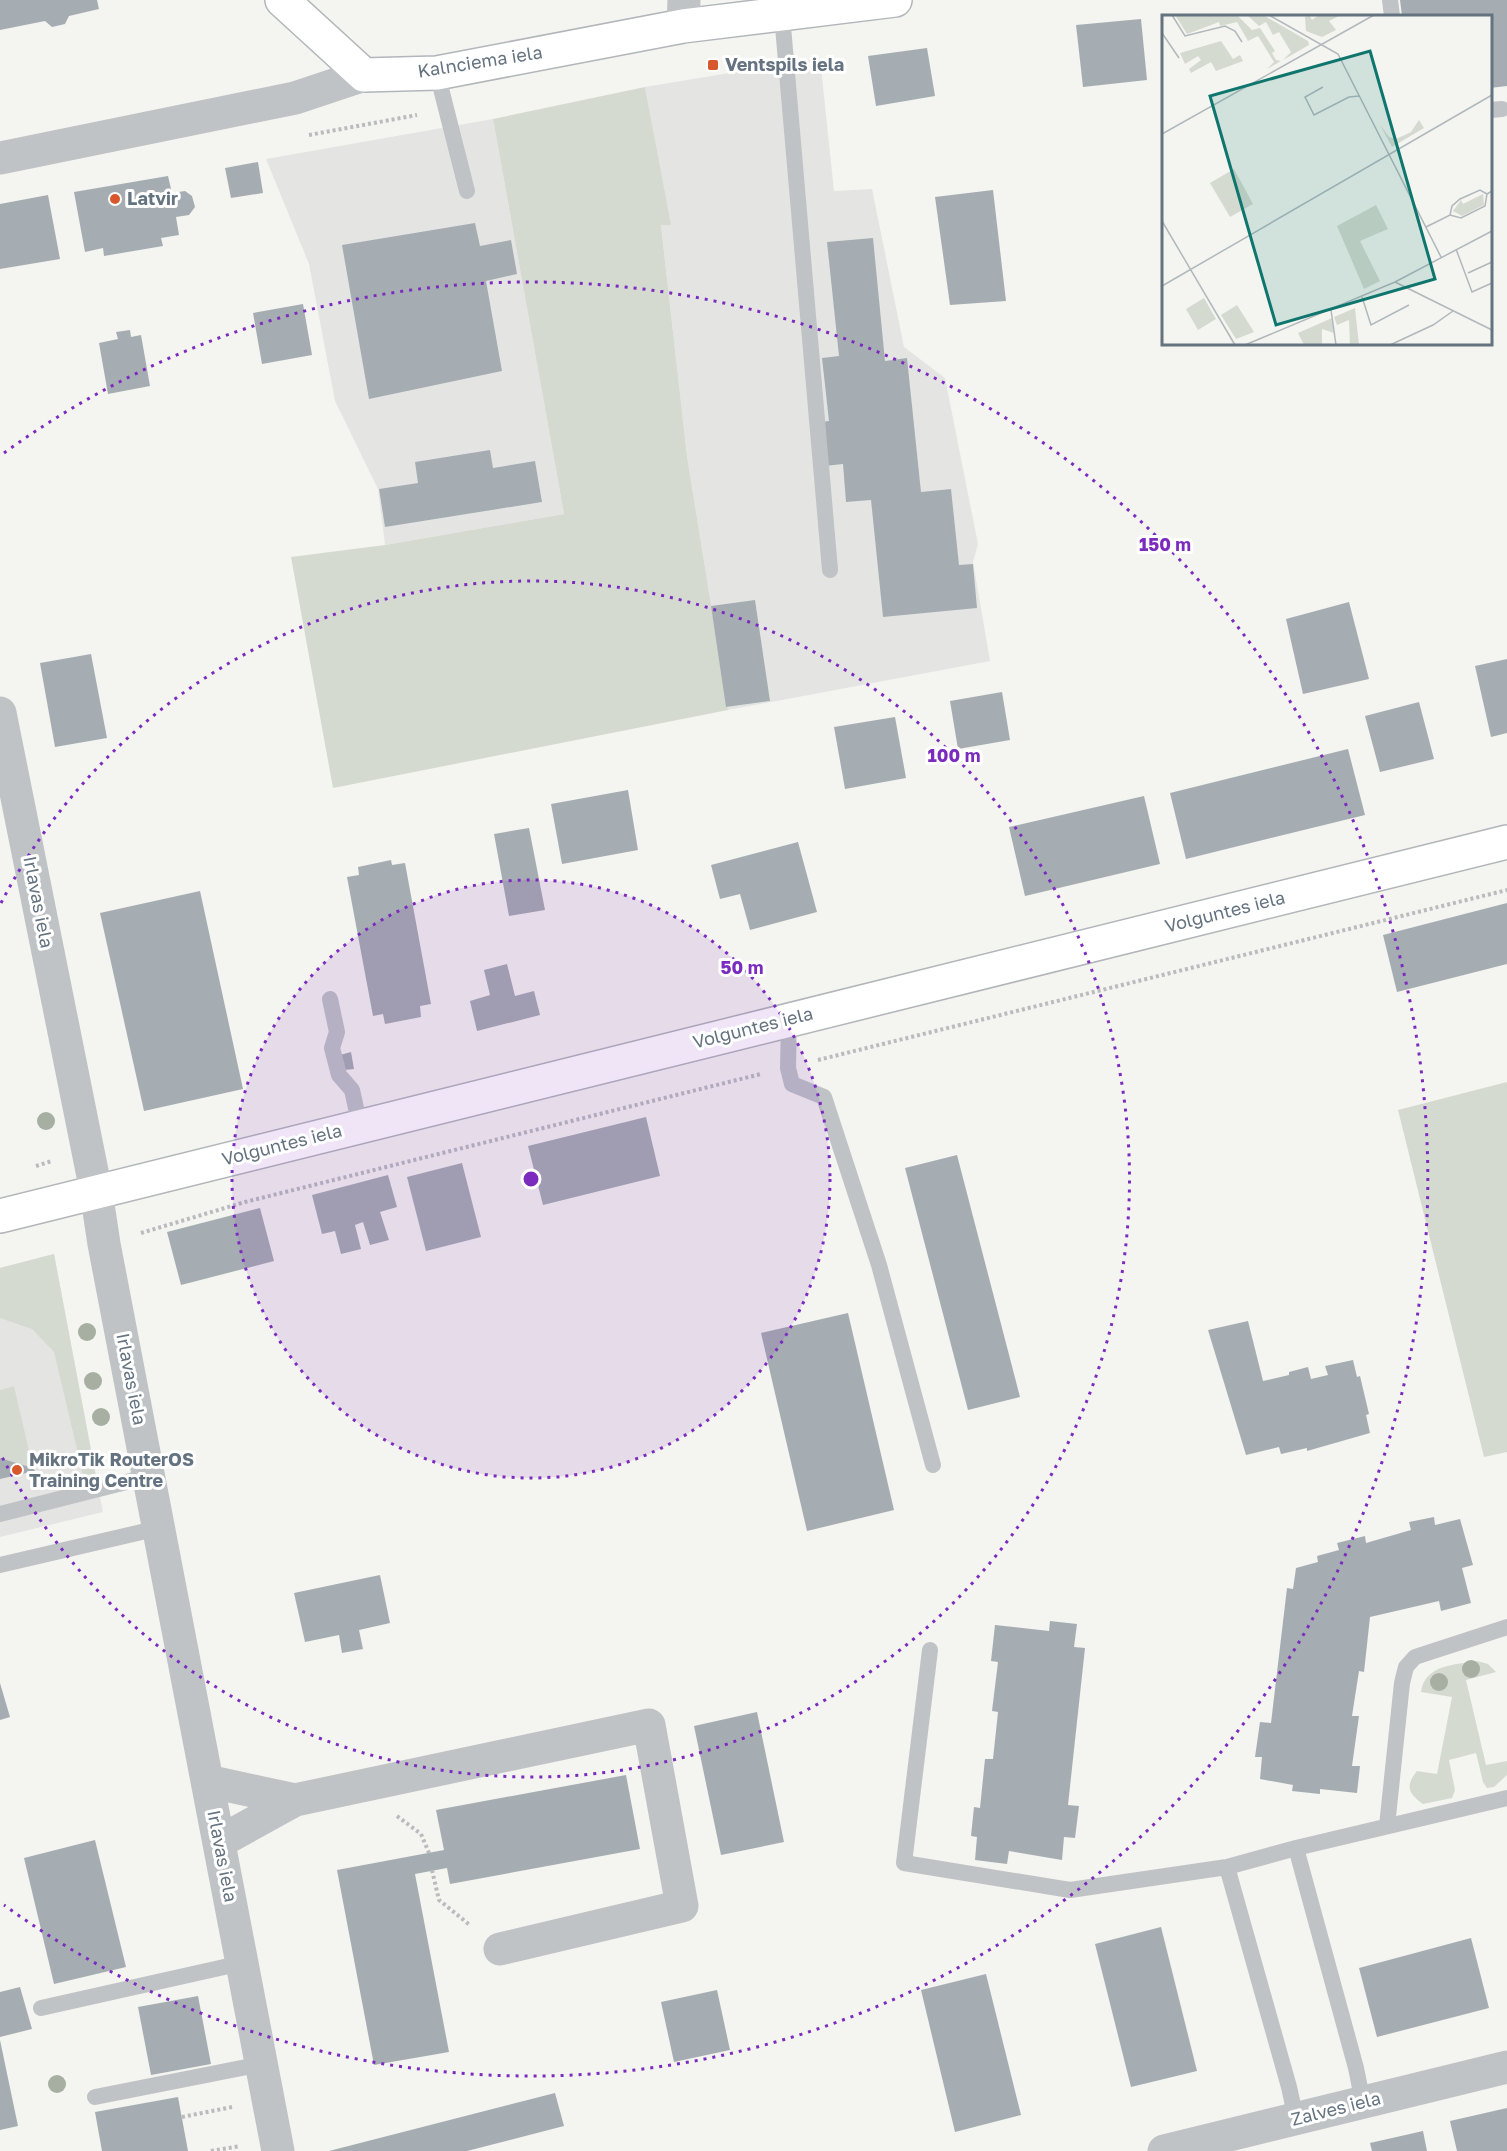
<svg xmlns="http://www.w3.org/2000/svg" width="1507" height="2151" viewBox="0 0 1507 2151" font-family="'Golos Text',sans-serif">
<style>
.built{fill:#e4e5e3}
.green{fill:#d5dad1}
.building{fill:#a6adb2}
.lines{fill:none;stroke-linecap:round;stroke-linejoin:round}
.secondary-casing{stroke:#b2b6ba;stroke-width:36}
.path{stroke:#b9bbbd;stroke-width:4;stroke-dasharray:3 3;stroke-linecap:butt}
.lane{stroke:#bfc3c6;stroke-width:16}
.street{stroke:#bfc3c6;stroke-width:33}
.secondary{stroke:#fff;stroke-width:33}
.tree{fill:#a6afa2}
.ring{fill:none;stroke:#7b2cbf;stroke-width:3;stroke-dasharray:3 6}
.poi-dot{fill:#d7582c;stroke:#fff;stroke-width:2}
.labels{text-anchor:middle;stroke-width:6;stroke-linejoin:round;paint-order:stroke}
.street-label{font-size:18px;fill:#64737f;stroke:#fff}
.poi-label{font-size:18px;font-weight:bold;fill:#64737f;stroke:#fff;text-anchor:start}
.inset-road{fill:none;stroke:#b1b8bc;stroke-width:1.5}
.view{fill:#0f766e;fill-opacity:0.15;stroke:#0f766e;stroke-width:3}
.inset-edge{fill:none;stroke:#64737f;stroke-width:3}
.centre{fill:#7b2cbf;stroke:#fff;stroke-width:3}
.ring-label{font-size:18px;text-anchor:middle;font-weight:bold;fill:#7b2cbf;stroke:#fff;stroke-width:6;stroke-linejoin:round;paint-order:stroke}
</style>
<rect width="100%" height="100%" fill="#f4f4f0"/>
<!-- built -->
<path class="built" d="M820 58 834 191 872 189 904 347 945 378 978 544 973 562 990 661 728 710 687 456 661 225H670L645 87Z
M493 119 564 514 385 545 378 489 335 401 309 264 266 159Z
M54 1254 103 1512 0 1537V1268Z"/>
<!-- green -->
<path class="green" d="M645 87 671 225H661L687 456 728 710 333 788 291 557 385 545 564 514 493 119Z
M1507 1082V1452L1484 1457 1398 1110Z
M54 1254 96 1477 84 1479 54 1352 32 1329 0 1318V1268Z
M14 1386 33 1468 0 1458V1390Z
M1477 1661 1488 1664 1496 1672 1466 1680 1486 1765 1507 1761V1775L1494 1787 1487 1788 1483 1782 1476 1753 1449 1760 1455 1790 1452 1798 1423 1804C1408 1793 1405 1786 1417 1771L1437 1774 1452 1697 1421 1692C1425 1664 1455 1665 1477 1661Z"/>
<!-- building -->
<path class="building" d="M0 0H97L99 9 69 16 65 24 52 27 45 21 0 30Z
M1400 0H1507V86L1490 88V16H1402Z
M1141 19 1147 80 1083 87 1076 25Z
M927 48 935 96 876 106 868 56Z
M258 162 263 193 231 198 225 168Z
M168 176 172 193 185 191 192 196 195 207 189 215 176 217 179 235 161 238 163 246 104 256 103 248 85 252 74 192Z
M993 190 1006 301 950 305 935 197Z
M48 195 60 259 0 269V204Z
M475 223 480 246 511 240 517 274 486 281 502 371 369 399 342 245Z
M873 238 885 361 907 358 921 492 951 489 959 565 973 564 977 608 883 617 871 500 846 502 843 464 825 466 821 422 829 421 822 358 839 356 827 242Z
M303 304 312 355 262 364 253 313Z
M130 330 131 337 141 335 150 386 108 394 99 343 118 339 116 332Z
M490 450 493 468 535 461 542 502 385 527 379 489 418 483 415 462Z
M755 600 770 701 726 707 711 606Z
M1349 602 1369 679 1303 694 1286 619Z
M91 654 107 738 55 747 40 663Z
M1507 659V733L1491 737 1475 666Z
M1002 692 1010 740 958 749 950 701Z
M1419 702 1434 759 1380 772 1365 716Z
M895 717 906 778 845 789 834 727Z
M1348 749 1365 815 1186 859 1170 793Z
M628 790 638 850 562 864 551 804Z
M1144 796 1160 864 1025 896 1009 827Z
M529 828 545 910 509 916 494 834Z
M798 842 817 912 750 930 740 894 720 899 711 865Z
M391 860 392 865 405 863 431 1004 420 1006 421 1017 385 1024 383 1014 373 1016 347 877 359 875 358 867Z
M200 891 243 1089 144 1111 100 913Z
M1507 903V964L1397 992 1383 935Z
M507 964 515 996 534 991 540 1015 477 1031 470 1001 490 995 484 970Z
M351 1052 354 1069 344 1070 340 1055Z
M646 1117 660 1176 543 1205 528 1146Z
M957 1155 1020 1397 968 1410 905 1168Z
M462 1163 481 1237 426 1251 407 1177Z
M388 1175 397 1207 380 1212 389 1240 370 1245 363 1222 355 1225 361 1249 341 1254 335 1231 322 1234 312 1195Z
M260 1208 274 1261 181 1285 167 1232Z
M848 1313 894 1510 807 1531 761 1333Z
M1248 1321 1263 1381 1289 1375V1372L1308 1367 1311 1379 1328 1375 1325 1366 1353 1360 1357 1377 1360 1376 1369 1414 1366 1415 1370 1433 1307 1451V1448L1281 1454 1279 1447 1246 1455 1208 1330Z
M0 1458 33 1468 35 1471 0 1479Z
M1434 1517 1435 1525 1460 1519 1473 1565 1462 1568 1471 1603 1441 1611 1439 1601 1370 1617 1364 1672 1359 1671 1352 1716H1359L1352 1766H1360L1357 1793 1320 1789V1794L1292 1791 1293 1785 1260 1779 1262 1757H1255L1260 1722 1271 1723 1287 1588 1293 1589 1296 1568 1318 1562 1317 1556 1339 1550 1337 1543 1365 1536 1366 1543 1411 1530 1409 1522Z
M380 1575 390 1623 359 1630 363 1649 342 1653 339 1635 305 1642 294 1593Z
M1050 1621 1077 1624 1074 1647 1085 1648 1068 1805 1079 1806 1075 1838 1064 1837 1062 1860 1009 1851 1007 1864 975 1860 977 1837 971 1836 974 1807 980 1808 985 1759H993L998 1712 992 1711 998 1662 991 1661 995 1625 1049 1631Z
M0 1683 10 1717 0 1720Z
M757 1712 784 1842 721 1855 694 1726Z
M626 1775 640 1849 450 1884 447 1868 415 1874 449 2052 374 2065 337 1870 444 1850 436 1810Z
M95 1840 126 1967 54 1984 24 1858Z
M1161 1927 1197 2071 1131 2087 1095 1944Z
M1471 1938 1489 2008 1377 2037 1359 1968Z
M986 1974 1021 2115 955 2132 921 1990Z
M20 1987 32 2029 0 2037V1992Z
M717 1990 730 2050 674 2062 661 2002Z
M198 1996 211 2064 151 2075 138 2007Z
M0 2040 18 2126 0 2130Z
M555 2093 564 2126 467 2151H329Z
M178 2097 188 2151H102L95 2112Z
M1507 2108V2151H1457L1450 2121Z
M1423 2131 1427 2151H1372L1370 2143Z"/>
<g class="lines">
<defs>
<path id="secondary" d="M282 0 364 75 437 73 683 26 895 0
M0 1216 1507 842"/>
</defs>
<!-- secondary casing -->
<use href="#secondary" class="secondary-casing"/>
<!-- path -->
<path class="path" d="M309 135 417 115
M818 1060 1507 890
M36 1166 52 1161
M141 1233 245 1202 761 1074
M397 1816 421 1834 429 1853
M432 1870 439 1900 471 1926
M182 2117 232 2107
M211 2151 240 2146"/>
<!-- lane -->
<path class="lane" d="M1390 0 1392 16
M782 15 830 570
M437 73 467 191
M1490 110 1502 109
M330 999 337 1032 332 1048 339 1075 352 1090 360 1126
M789 1019 788 1068 792 1084 824 1097 879 1265 933 1465
M0 1514 150 1476
M0 1565 159 1528
M930 1650 904 1863 1070 1890 1227 1867 1296 1848 1507 1798
M1387 1826 1402 1683 1406 1667 1415 1657 1507 1627
M1296 1848 1356 2068 1363 2103
M1227 1867 1289 2087 1296 2119
M41 2008 242 1963
M95 2097 262 2064"/>
<!-- street -->
<path class="street" d="M683 26 684 0
M0 158 295 98 364 75
M0 713 96 1191 104 1244 278 2151
M207 1781 295 1800 649 1725 682 1906 500 1949
M219 1842 295 1800
M1164 2151 1507 2067"/>
<!-- secondary -->
<use href="#secondary" class="secondary"/>
</g>
<!-- trees -->
<g class="tree">
<circle cx="46" cy="1121" r="9"/>
<circle cx="87" cy="1332" r="9"/>
<circle cx="93" cy="1381" r="9"/>
<circle cx="101" cy="1417" r="9"/>
<circle cx="1471" cy="1669" r="9"/>
<circle cx="1439" cy="1682" r="9"/>
<circle cx="57" cy="2084" r="9"/>
</g>
<!-- distance rings -->
<circle cx="531" cy="1179" r="299" fill="#7b2cbf" fill-opacity=".12"/>
<g class="ring">
<circle cx="531" cy="1179" r="299"/>
<path d="M1 903A598 598 0 1 1 1 1455"/>
<path d="M4 453A897 897 0 1 1 4 1905"/>
</g>
<!-- markers -->
<g class="poi-dot">
<rect x="707" y="59" width="12" height="12" rx="3"/>
<circle cx="115" cy="199" r="6"/>
<circle cx="17" cy="1470" r="6"/>
</g>
<g class="labels">
<!-- street labels -->
<g class="street-label">
<text transform="translate(480 62) rotate(-9)" y="6">Kalnciema iela</text>
<text transform="translate(38 902) rotate(79)" y="6">Irlavas iela</text>
<text transform="translate(1225 912) rotate(-14)" y="6">Volguntes iela</text>
<text transform="translate(753 1028) rotate(-14)" y="6">Volguntes iela</text>
<text transform="translate(282 1145) rotate(-14)" y="6">Volguntes iela</text>
<text transform="translate(131 1379) rotate(79)" y="6">Irlavas iela</text>
<text transform="translate(222 1856) rotate(79)" y="6">Irlavas iela</text>
<text transform="translate(1336 2109) rotate(-14)" y="6">Zalves iela</text>
</g>
<!-- poi labels -->
<g class="poi-label">
<text x="725" y="71">Ventspils iela</text>
<text x="127" y="205">Latvir</text>
<text x="29" y="1466">MikroTik RouterOS<tspan x="29" dy="21">Training Centre</tspan></text>
</g>
</g>
<!-- overview -->
<g transform="translate(1162 15)">
<rect width="330" height="330" fill="#f4f4f0"/>
<path d="M13 0H75L90 15 98 13 113 36 110 38 114 45 119 46 105 54 112 47 96 21 86 26 75 7 58 11 57 7 25 19ZM85 0H101L146 26 147 30 121 45 129 37 117 17 111 20 104 7 97 11ZM147 0 150 5 157 0H179L167 6 174 15 160 22 144 16 143 2ZM59 26 71 44 78 40 81 46 54 56 49 47 29 58 27 54 39 45 36 41 23 49 18 38ZM257 105 262 113 230 132 218 110 227 122 234 124 249 117ZM72 154 91 189 68 202 48 168ZM321 179 322 190 300 201 291 196 299 185 301 189ZM214 190 226 214 198 226 218 266 202 274 175 211ZM42 283 54 304 36 315 24 294ZM75 290 92 317 74 324 59 300ZM193 293 197 330H188L187 305 175 310 172 302ZM170 303 172 318 160 314V330H142L136 318Z" fill="#d5dad1"/>
<path class="inset-road" d="M10 0 23 21 63 11 73 16 80 27M107 0 176 39 279 242M0 18 17 43M161 72 143 82 152 100 187 82 197 81M0 119 212 0M288 200 290 191 298 184 318 175 325 179M0 206 73 330M264 212 288 200 299 203 323 191 325 179 330 176M294 234 310 277 330 268M306 258 330 247M233 267 330 315M0 271 330 80M200 282 209 310 247 290M169 295 174 330M83 330 233 267 330 216M228 330 271 310 291 296"/>
<path class="view" d="M208 36 273 264 114 310 48 81Z"/>
<rect width="330" height="330" class="inset-edge"/>
</g>
<circle cx="531" cy="1179" r="9" class="centre"/>
<g class="ring-label">
<text x="1165" y="551">150 m</text>
<text x="954" y="762">100 m</text>
<text x="742" y="974">50 m</text>
</g>
</svg>
